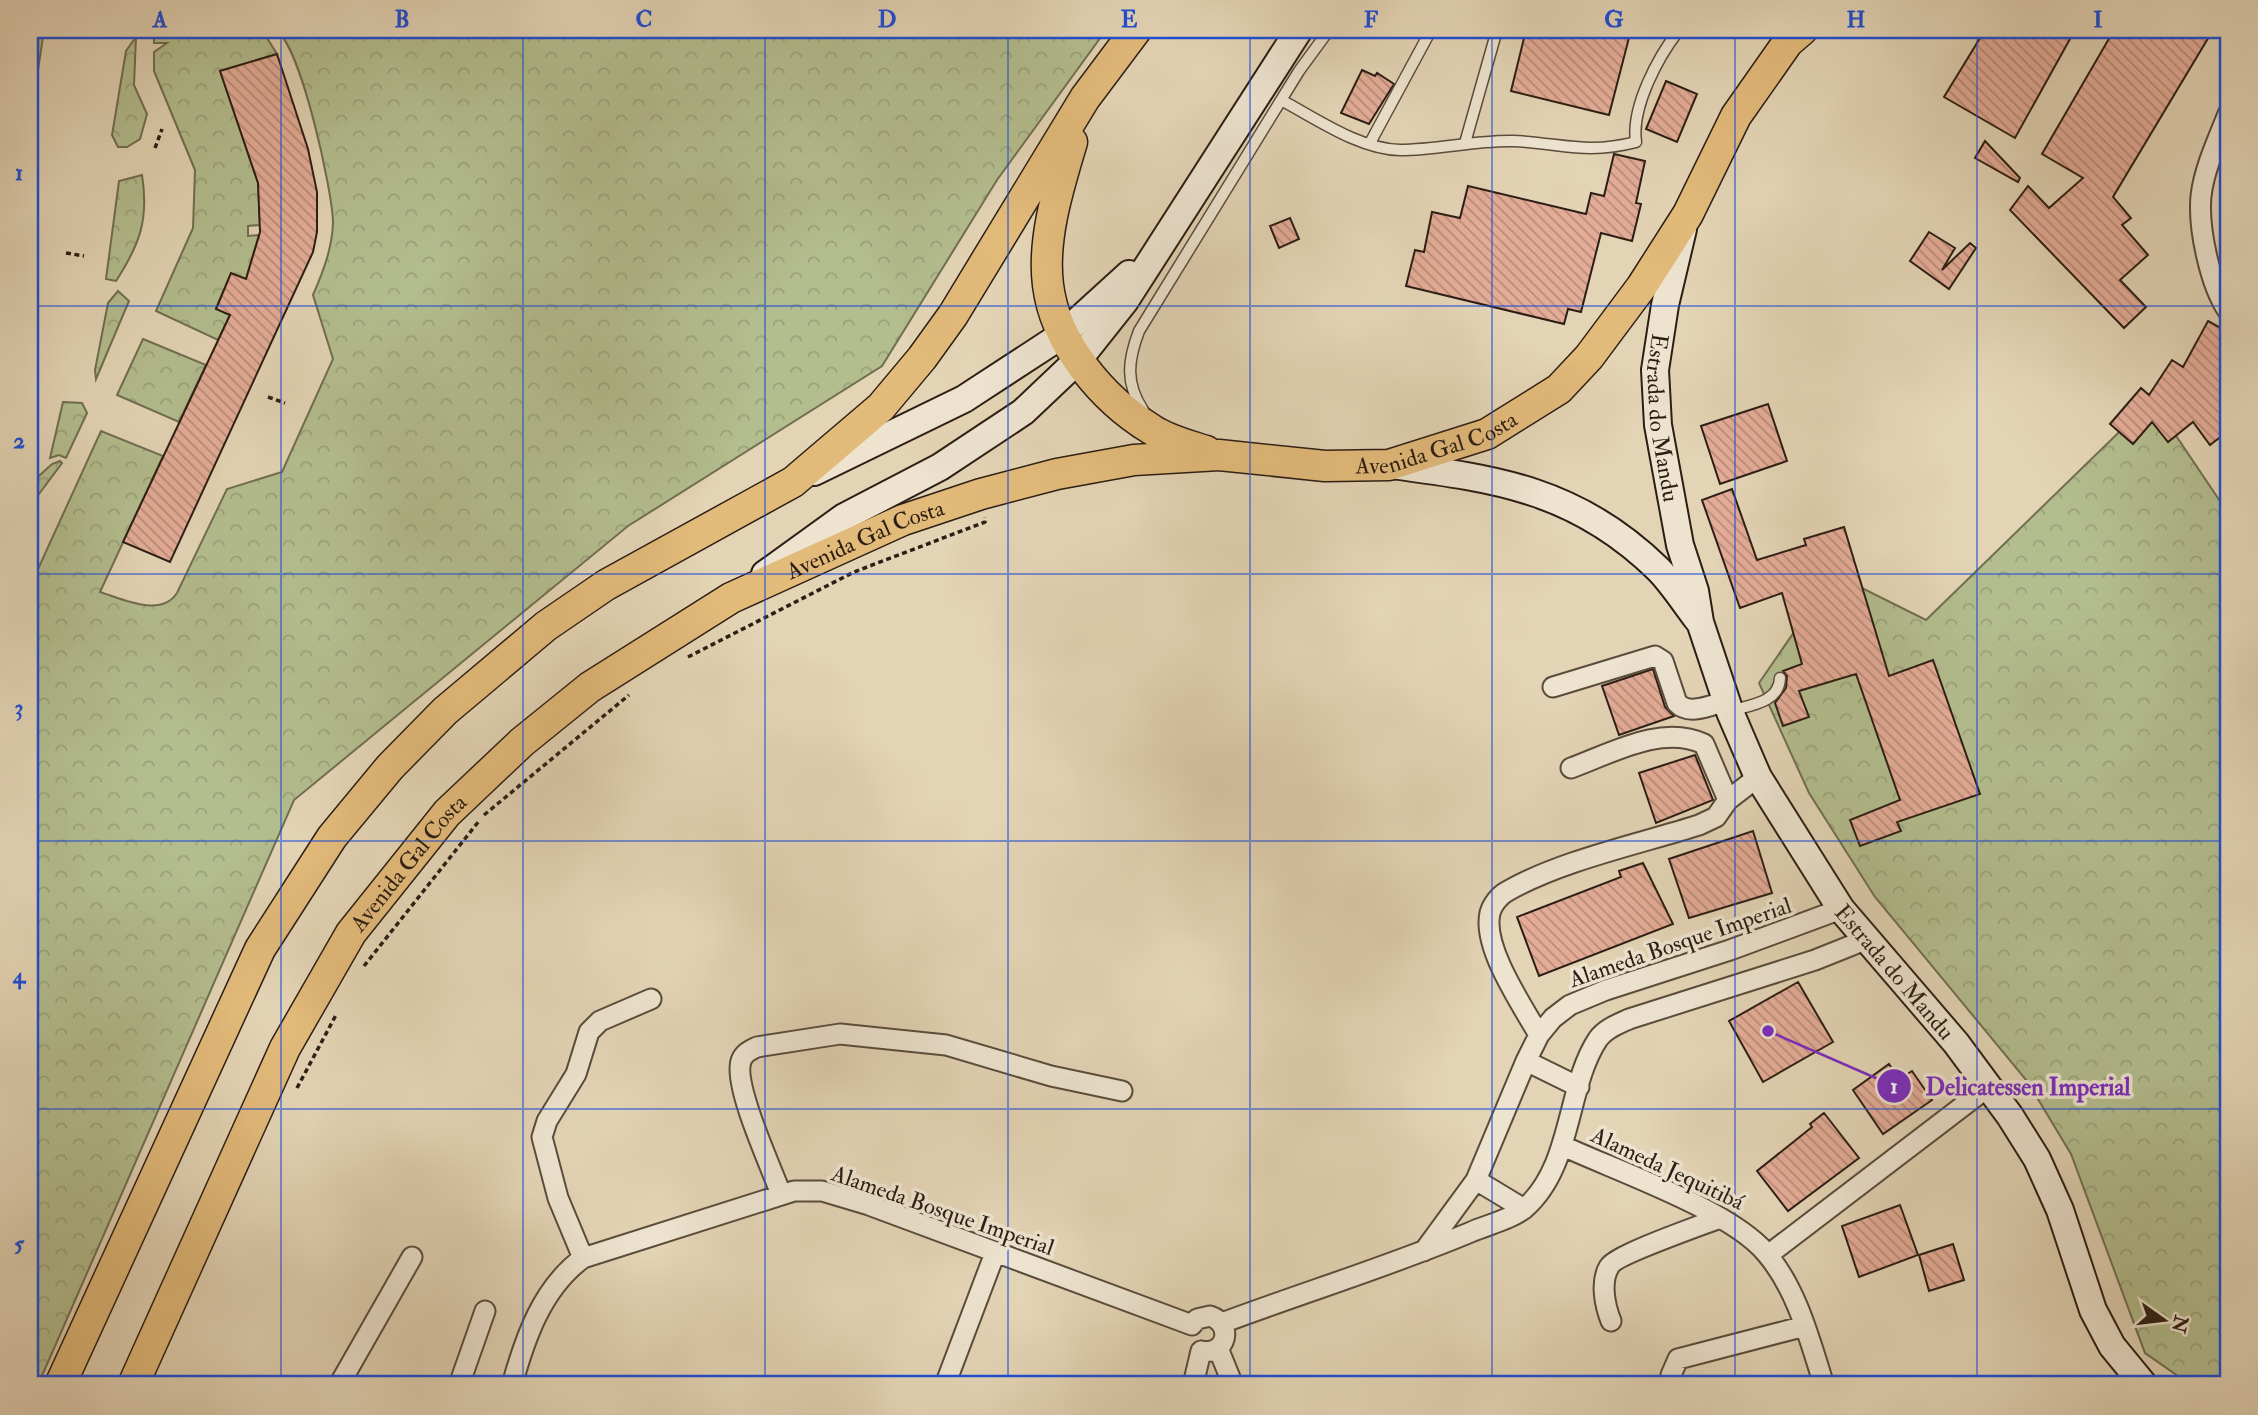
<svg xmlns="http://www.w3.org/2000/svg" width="2258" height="1415" viewBox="0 0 2258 1415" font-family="'IM FELL Double Pica',serif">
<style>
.forest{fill:url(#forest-crowns);stroke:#706e51;stroke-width:2}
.building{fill:url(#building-back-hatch);stroke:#2c1e14;stroke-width:2}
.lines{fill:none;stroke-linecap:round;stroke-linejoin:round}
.service-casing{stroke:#5a4c3c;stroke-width:13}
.minor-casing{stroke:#5a4c3c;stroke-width:23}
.secondary-casing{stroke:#2c1e14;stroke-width:30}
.primary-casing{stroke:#2c1e14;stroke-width:33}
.path{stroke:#2c1e14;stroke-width:3.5;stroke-dasharray:5 3.5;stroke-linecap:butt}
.service{stroke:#ede3cf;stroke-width:10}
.minor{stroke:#ede3cf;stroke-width:19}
.secondary{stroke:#ede3cf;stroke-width:26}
.primary{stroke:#e2ba7a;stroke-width:30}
.grid{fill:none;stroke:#1d4ed8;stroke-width:2;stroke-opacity:0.55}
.labels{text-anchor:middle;stroke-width:7;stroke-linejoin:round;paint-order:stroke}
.street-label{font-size:23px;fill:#2c1e14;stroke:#ede3cf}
.leader{fill:none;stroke:#7b2cbf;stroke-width:2.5}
.callout-dot{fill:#7b2cbf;stroke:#ede3cf;stroke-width:2.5}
.mark-label{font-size:21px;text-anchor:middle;font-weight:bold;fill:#fff}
.callout-label{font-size:24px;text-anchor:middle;font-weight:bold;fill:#7b2cbf;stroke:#ede3cf;stroke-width:7;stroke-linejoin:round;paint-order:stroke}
.neatline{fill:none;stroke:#1d4ed8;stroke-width:2.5}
.grid-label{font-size:23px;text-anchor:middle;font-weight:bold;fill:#1d4ed8}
</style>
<defs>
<pattern id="forest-crowns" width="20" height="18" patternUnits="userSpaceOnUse" patternTransform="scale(1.75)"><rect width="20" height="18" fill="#b3bd8e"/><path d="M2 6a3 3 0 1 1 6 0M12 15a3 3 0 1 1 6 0" fill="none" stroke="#9aa27a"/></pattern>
<pattern id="building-back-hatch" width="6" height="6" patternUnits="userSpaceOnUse" patternTransform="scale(1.75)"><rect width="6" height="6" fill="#e4ac97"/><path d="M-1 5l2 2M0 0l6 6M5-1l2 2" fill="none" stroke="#b98b7a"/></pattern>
</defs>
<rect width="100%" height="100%" fill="#e3d4b5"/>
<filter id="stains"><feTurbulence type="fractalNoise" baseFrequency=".00286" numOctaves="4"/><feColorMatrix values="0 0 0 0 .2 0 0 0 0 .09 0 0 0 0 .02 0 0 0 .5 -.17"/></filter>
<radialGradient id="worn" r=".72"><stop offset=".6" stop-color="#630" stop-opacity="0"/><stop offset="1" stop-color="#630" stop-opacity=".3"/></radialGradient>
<!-- forest -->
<path class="forest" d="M30 30H44L30 124Z
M154 30H262L277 54 220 71 258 183 260 225 248 226V236L259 235 246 279 231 274 216 308 230 315 218 340 156 311 193 228 195 170 154 71V52L167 43H154Z
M275 30H1106L997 180 882 366 628 526 294 800 38 1385H30V562L38 569 101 431 163 456 100 592C122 599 161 618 177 593L227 489 282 472 333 359 313 295C323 272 332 249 333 223 333 193 300 41 275 30Z
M136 37 134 85 147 114 140 139 127 147H118L112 135 126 51Z
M142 175C149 219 140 244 116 281L106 279 119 181Z
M118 291 129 301 96 379 95 370 108 303Z
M143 339 206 365 179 422 117 395Z
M2152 400 2228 513V1385H2191L2145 1353 2071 1154 2027 1081 1875 897 1809 793 1759 683 1834 574 1926 620Z
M63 402 82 403 87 413 66 458 59 455 50 458Z
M60 461 62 463 30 506V484L52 464Z"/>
<!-- building -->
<path class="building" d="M1526 30H1631L1609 115 1511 91Z
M1985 30H2075L2015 138 1944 97Z
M2114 30H2213L2113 197 2131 218 2122 225 2148 255 2120 280 2146 307 2124 328 2010 210 2028 186 2049 208 2083 178 2042 154Z
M277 54 308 149 317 192V232L313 252 170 562 123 542 230 315 216 309 231 273 246 279 260 232 258 183 220 71Z
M1362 70 1375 76 1377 73 1394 84 1369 124 1341 113Z
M1666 81 1697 94 1677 142 1646 129Z
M1985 141 2020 178 2018 182 1975 158Z
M1614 154 1645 161 1636 203 1641 204 1632 241 1601 233 1581 312 1568 309 1564 324 1406 286 1415 250 1424 252 1432 212 1460 218 1468 186 1586 214 1591 193 1604 196Z
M1290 218 1299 239 1279 248 1270 226Z
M1929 232 1955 248 1942 270 1970 243 1976 248 1949 289 1910 261Z
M2208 321 2228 332V431L2210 445 2193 422 2168 442 2152 422 2133 444 2110 424 2141 388 2149 395 2172 360 2183 367Z
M1768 404 1787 461 1720 484 1701 426Z
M1732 489 1757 560 1806 545 1804 539 1844 527 1889 676 1933 660 1980 794 1897 822 1901 831 1860 846 1850 820 1900 800 1856 674 1799 691 1809 717 1783 726 1775 703 1786 688 1787 676 1783 671 1802 664 1782 593 1740 608 1702 500Z
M1653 669 1665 707 1674 716 1619 735 1602 686Z
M1695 755 1713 800 1656 823 1639 773Z
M1753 831 1772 893 1689 918 1669 859Z
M1643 863 1673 924 1539 976 1517 917 1621 877 1619 871Z
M1798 982 1833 1042 1763 1082 1729 1021Z
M1889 1064 1899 1079 1912 1071 1932 1100 1883 1134 1853 1090Z
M1824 1113 1859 1158 1788 1211 1757 1171 1812 1127 1810 1124Z
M1900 1205 1918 1255 1859 1277 1842 1226Z
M1953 1244 1964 1280 1929 1291 1919 1255Z"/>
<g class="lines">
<defs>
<path id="service" d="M1281 100C1317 119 1359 149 1400 150 1438 150 1475 140 1513 141 1561 143 1586 155 1636 142 1631 107 1658 57 1679 30
M1370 143 1431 30
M1465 143 1497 30
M1143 410C1125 383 1128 360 1139 331L1299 71 1329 30
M1730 711C1750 705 1779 703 1780 678"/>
<path id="minor" d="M2228 114C2218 139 2204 169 2201 196 2198 228 2210 285 2228 311
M1553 687 1655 656 1663 661 1677 703C1689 716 1711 705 1726 701
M1571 768C1612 753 1662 724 1704 744L1728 800 1758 777
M1539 1035C1522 1005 1482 947 1490 913 1492 905 1499 896 1506 892 1559 861 1639 844 1699 825L1716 817 1728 800
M1526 1061 1579 1087
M1563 1146C1617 1171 1730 1210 1766 1253 1797 1289 1810 1341 1824 1385
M1476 1180 1524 1209
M781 1194C771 1167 733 1085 741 1061 744 1053 749 1051 757 1047L840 1034 946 1045 1051 1076 1122 1091
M1424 1251 1476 1180 1526 1061 1539 1035 1553 1018 1570 1005 1606 990 1730 950 1841 909
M1768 1255 1988 1087
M583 1258 558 1198 542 1137 547 1121 576 1074 589 1032 600 1021 651 999
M1611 1321C1605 1306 1600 1282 1609 1267 1615 1255 1702 1225 1720 1218
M1222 1323C1305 1292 1390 1266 1471 1232 1487 1225 1512 1219 1525 1208 1573 1166 1566 1087 1598 1039 1605 1029 1618 1024 1629 1019L1815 960 1865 940
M1192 1325 1197 1319 1210 1316C1234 1324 1227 1356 1201 1351
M1218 1348 1233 1385
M339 1385 412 1257
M459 1385 485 1311
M512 1385C525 1338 542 1288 583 1258L794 1191H822L869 1205 1192 1325
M945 1385 995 1253
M1193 1385 1201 1351
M1671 1385V1375L1678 1359 1805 1326"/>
<g id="secondary">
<path id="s1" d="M1683 229 1665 305 1655 370 1658 425 1680 545 1695 591 1700 622 1730 712 1758 777 1841 909 1956 1043 2010 1116 2037 1159 2060 1210 2093 1310 2112 1346 2144 1385"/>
<path d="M1391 465C1498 479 1577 490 1658 569 1672 583 1684 602 1697 619"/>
<path d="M814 472 964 399 1062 335 1129 274"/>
<path d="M765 574 844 517 940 467 1023 412 1079 359 1125 301 1299 30"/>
</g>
<g id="primary">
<path d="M1072 142C1059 186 1042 238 1048 285 1055 343 1102 399 1151 429 1167 440 1188 445 1206 451"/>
<path d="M60 1385 260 949 332 837 390 767 445 711 546 626 606 585 793 482 881 407 922 358 953 315 1085 98 1136 30"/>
<path id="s2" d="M133 1385 285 1048 351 933 447 813 522 742 590 687 731 598 903 520 981 494 1057 474 1134 460 1219 455 1325 466 1389 465 1487 434 1559 389 1589 357 1642 286 1688 214 1736 116 1788 42 1802 30"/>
</g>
</defs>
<!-- service casing -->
<use href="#service" class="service-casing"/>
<!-- minor casing -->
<use href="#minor" class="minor-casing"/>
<!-- secondary casing -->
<use href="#secondary" class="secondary-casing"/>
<!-- primary casing -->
<use href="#primary" class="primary-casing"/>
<!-- path -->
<path class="path" d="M155 148 162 129
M66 253 84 256
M268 397 285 403
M688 657 854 572 985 522V517
M484 815 629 695
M364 966 479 821
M297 1088 336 1015"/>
<!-- service -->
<use href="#service" class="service"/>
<!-- minor -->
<use href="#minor" class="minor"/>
<!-- secondary -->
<use href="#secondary" class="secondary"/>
<!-- primary -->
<use href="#primary" class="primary"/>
</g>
<!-- grid -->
<path class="grid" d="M281 30V1385M523 30V1385M765 30V1385M1008 30V1385M1250 30V1385M1492 30V1385M1735 30V1385M1977 30V1385M30 306H2228M30 574H2228M30 841H2228M30 1109H2228"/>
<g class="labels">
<!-- street labels -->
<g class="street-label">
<text dy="8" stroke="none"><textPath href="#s1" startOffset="192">Estrada do Mandu</textPath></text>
<text dy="8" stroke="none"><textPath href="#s2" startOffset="1748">Avenida Gal Costa</textPath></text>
<text dy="8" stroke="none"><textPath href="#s2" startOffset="1160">Avenida Gal Costa</textPath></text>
<text dy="8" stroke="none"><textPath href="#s2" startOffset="593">Avenida Gal Costa</textPath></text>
<text transform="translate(1680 942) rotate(-19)" y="8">Alameda Bosque Imperial</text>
<text dy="8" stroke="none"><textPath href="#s1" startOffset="805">Estrada do Mandu</textPath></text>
<text transform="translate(1668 1168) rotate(25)" y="8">Alameda Jequitibá</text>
<text transform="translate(943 1210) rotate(19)" y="8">Alameda Bosque Imperial</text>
</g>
</g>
<!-- callouts -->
<path class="leader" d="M1768 1031L1894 1086"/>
<g class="callout-dot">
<circle cx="1768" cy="1031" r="7"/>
<circle cx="1894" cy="1086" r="18"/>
</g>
<g class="mark-label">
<text x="1894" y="1093">1</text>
</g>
<g class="callout-label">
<text x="2028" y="1095">Delicatessen Imperial</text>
</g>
<!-- margin -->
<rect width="2258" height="1415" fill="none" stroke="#e3d4b5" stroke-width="77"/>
<!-- north arrow -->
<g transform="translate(2164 1320) rotate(104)" stroke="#ede3cf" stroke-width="5" paint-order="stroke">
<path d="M0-5L12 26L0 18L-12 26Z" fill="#2c1e14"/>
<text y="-10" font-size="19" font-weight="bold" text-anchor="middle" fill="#2c1e14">N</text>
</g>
<rect x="38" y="38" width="2182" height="1338" class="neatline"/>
<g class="grid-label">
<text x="160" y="27">A</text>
<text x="402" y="27">B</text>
<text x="644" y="27">C</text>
<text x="887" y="27">D</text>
<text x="1129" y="27">E</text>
<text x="1371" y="27">F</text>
<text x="1614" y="27">G</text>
<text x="1856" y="27">H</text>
<text x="2098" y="27">I</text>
<text x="19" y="180">1</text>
<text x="19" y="448">2</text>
<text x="19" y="715">3</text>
<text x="19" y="983">4</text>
<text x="19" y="1251">5</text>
</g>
<rect width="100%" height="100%" filter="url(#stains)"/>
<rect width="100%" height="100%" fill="url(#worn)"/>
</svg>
